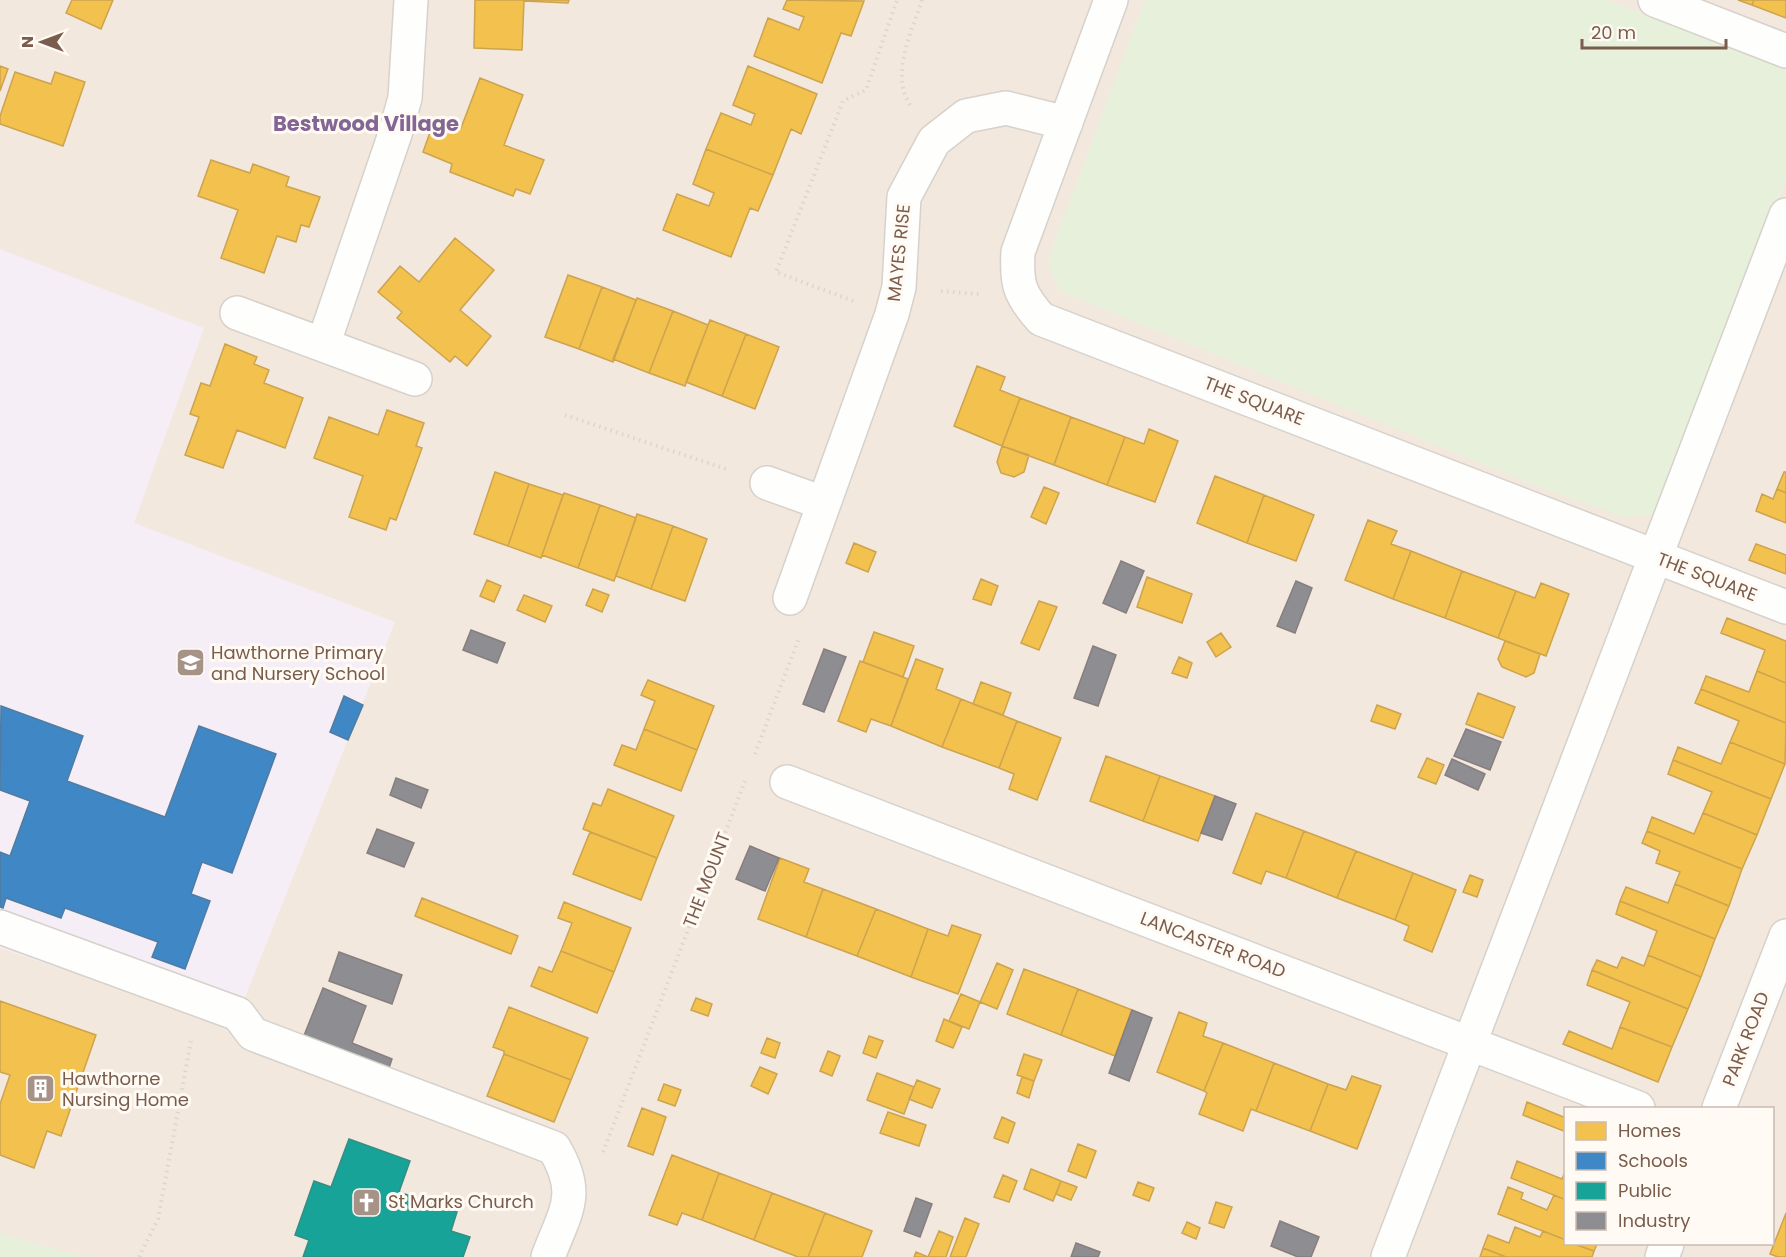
<svg xmlns="http://www.w3.org/2000/svg" width="1786" height="1257" viewBox="0 0 1786 1257" font-family="Poppins,sans-serif">
<style>
.residential{fill:#f2e8de;fill-rule:evenodd}
.education{fill:#f6eef6}
.green{fill:#e7f0db}
.homes{fill:#f2c14e;stroke:#cea34e;stroke-width:1.5}
.schools{fill:#3f88c5;stroke:#517ba1;stroke-width:1.5}
.public{fill:#17a398;stroke:#358e82;stroke-width:1.5}
.industry{fill:#8d8d92;stroke:#877e7d;stroke-width:1.5}
.lines{fill:none;stroke-linecap:round;stroke-linejoin:round}
.minor-casing{stroke:#d7d1cb;stroke-width:36}
.path{stroke:#dcd5d0;stroke-width:4;stroke-dasharray:1.5 4.5;stroke-linecap:butt}
.minor{stroke:#fefefd;stroke-width:33}
.labels{text-anchor:middle;stroke-width:6;stroke-linejoin:round;paint-order:stroke}
.street-label{font-size:18px;fill:#7a5c4d;stroke:#fffaf3}
.poi-label{font-size:18px;fill:#7a5c4d;stroke:#fffaf3;text-anchor:start}
.quarter-label{font-size:21px;font-weight:bold;fill:#846695;stroke:#fffaf3}
</style>
<rect width="100%" height="100%" fill="#f9f5f0"/>
<!-- residential -->
<path class="residential" d="M0 0H1786V1257H0ZM1566 1108H1772V1244H1566Z"/>
<!-- education -->
<path class="education" d="M0 249 204 328 134 523 395 622 233 1027 0 948Z"/>
<!-- green -->
<path class="green" d="M1145 0H1607L1786 68V181L1664 495 1652 515 1624 517 1529 483 1060 291 1047 262Z
M0 1234 85 1257H0Z"/>
<!-- homes -->
<path class="homes" d="M72 0H113L101 29 66 13Z
M475 0H569L568 3 524 1 522 50 474 48Z
M787 0 864 1 851 36 841 33 822 83 754 56 768 18 799 30 804 17 783 9Z
M1738 0H1754L1752 5Z
M1754 0H1786V18L1752 5Z
M0 66 8 69 0 91Z
M748 66 817 94 801 134 791 129 773 175 706 149 721 113 751 125 755 114 733 105Z
M15 72 51 84 55 72 85 82 63 146 0 124V116Z
M480 78 523 95 504 145 544 160 530 194 516 189 513 196 450 172 452 164 423 152 435 118 461 128Z
M706 149 773 175 758 211 750 208 731 257 663 230 677 194 709 206 714 193 693 184Z
M211 160 250 173 253 164 289 177 286 186 320 197 309 227 301 225 296 242 277 236 264 273 221 258 238 210 198 196Z
M455 238 494 270 460 310 491 336 467 366 455 356 450 362 397 318 402 312 378 292 400 266 419 282Z
M568 275 602 287 579 349 545 337Z
M602 287 636 300 613 362 579 349Z
M637 298 673 311 649 373 613 359Z
M673 311 708 325 685 386 649 373Z
M710 320 746 334 722 396 686 382Z
M746 334 779 347 755 409 722 396Z
M225 344 257 357 254 364 269 370 264 383 303 398 285 448 237 430 223 468 185 455 199 417 190 414 201 383 210 386Z
M977 366 1005 377 1000 390 1020 398 1002 446 954 426Z
M1020 398 1071 417 1054 465 1002 446Z
M387 410 424 423 416 446 422 448 396 520 390 518 386 530 349 517 363 476 314 458 329 417 378 435Z
M1071 417 1125 437 1107 485 1054 465Z
M1149 429 1178 441 1155 502 1107 485 1125 437 1144 444Z
M1002 446 1029 455 1024 472 1014 477 1001 473 997 462Z
M495 472 529 484 508 546 474 534Z
M1784 472H1786V493L1777 489Z
M1215 476 1264 495 1247 543 1197 523Z
M529 484 563 495 541 558 508 546Z
M1044 487 1059 493 1046 524 1031 517Z
M1777 489 1786 493V523L1756 511 1762 494 1773 499Z
M564 493 600 505 578 568 542 555Z
M1264 495 1314 515 1296 561 1247 543Z
M600 505 636 518 614 581 578 568Z
M637 514 673 526 651 589 616 576Z
M1368 520 1397 531 1391 544 1411 551 1393 599 1345 580Z
M673 526 707 539 685 601 651 589Z
M854 543 876 552 868 572 846 563Z
M1756 544 1786 555V574L1749 560Z
M1411 551 1462 571 1445 618 1393 599Z
M1462 571 1516 591 1498 638 1445 618Z
M1147 577 1192 594 1182 623 1137 607Z
M981 579 998 586 991 605 973 599Z
M487 580 501 586 494 602 480 596Z
M1541 583 1569 594 1546 656 1498 638 1516 591 1535 598Z
M593 589 609 595 602 612 586 605Z
M524 595 552 606 545 622 517 610Z
M1039 601 1057 607 1039 650 1021 643Z
M1727 618 1786 641V683L1757 671 1765 650 1721 633Z
M874 632 914 646 903 677 863 662Z
M1221 633 1231 647 1216 657 1207 642Z
M1505 641 1540 654 1534 673 1526 677 1502 667 1498 659Z
M1179 657 1192 663 1187 678 1172 673Z
M916 659 943 669 936 689 961 699 942 747 891 726Z
M860 661 908 679 891 726 871 719 866 732 838 721Z
M1757 671 1786 683V723L1701 689 1706 676 1749 692Z
M648 680 714 706 697 750 644 729 655 701 641 695Z
M981 682 1011 693 1003 715 973 704Z
M1701 689 1786 723 1785 764 1730 742 1739 721 1695 703Z
M1478 693 1515 707 1503 738 1466 724Z
M961 699 1017 721 999 768 942 747Z
M1377 705 1401 714 1395 729 1371 721Z
M1017 721 1061 738 1037 800 1009 789 1014 774 999 768Z
M644 729 697 750 681 791 614 765 622 745 636 750Z
M1730 742 1785 764 1771 799 1673 760 1678 747 1721 764Z
M1106 756 1160 776 1143 821 1090 801Z
M1427 758 1444 765 1436 784 1418 777Z
M1673 760 1771 799 1757 835 1703 813 1712 792 1668 774Z
M1160 776 1215 796 1198 841 1143 821Z
M608 789 674 816 657 858 583 829 593 803 601 806Z
M1256 813 1304 831 1286 878 1266 871 1261 884 1233 873Z
M1703 813 1757 835 1742 869 1647 831 1652 817 1694 834Z
M1304 831 1356 851 1337 898 1286 878Z
M1647 831 1742 869 1729 906 1675 884 1680 872 1656 863 1660 851 1642 843Z
M590 832 657 858 641 900 573 874Z
M1356 851 1413 873 1395 920 1337 898Z
M780 858 809 869 804 882 823 889 806 937 758 919Z
M1413 873 1456 890 1432 952 1404 940 1409 926 1395 920Z
M1470 875 1483 880 1477 897 1463 892Z
M1675 884 1729 906 1715 939 1620 901 1626 887 1668 903Z
M823 889 876 909 857 956 806 937Z
M422 898 518 936 511 954 415 916Z
M1620 901 1715 939 1701 977 1648 955 1657 931 1616 914Z
M564 902 631 928 614 972 561 951 572 923 558 918Z
M876 909 928 929 911 977 857 956Z
M952 925 981 935 958 994 911 977 928 929 948 936Z
M561 951 614 972 597 1013 531 986 539 967 552 972Z
M1648 955 1701 977 1688 1009 1592 970 1597 960 1617 968 1622 957 1644 966Z
M997 963 1013 970 997 1009 980 1002Z
M1024 969 1078 989 1061 1035 1007 1014Z
M1592 970 1688 1009 1672 1047 1620 1027 1630 1002 1587 985Z
M1078 989 1132 1010 1115 1056 1061 1035Z
M961 994 980 1002 969 1029 949 1021Z
M696 998 712 1004 708 1016 691 1010Z
M0 1001 96 1035 61 1136 47 1131 34 1168 0 1155V1104L10 1075 0 1072Z
M509 1007 588 1038 571 1080 504 1054V1051L493 1047Z
M1179 1012 1207 1023 1203 1036 1223 1043 1204 1091 1157 1072Z
M944 1019 962 1027 953 1048 936 1041Z
M1620 1027 1672 1047 1658 1082 1563 1044 1569 1031 1612 1049Z
M869 1036 883 1041 876 1058 863 1053Z
M767 1038 780 1043 775 1058 761 1053Z
M1223 1043 1274 1063 1256 1111 1251 1109 1243 1131 1199 1114 1207 1093 1204 1091Z
M828 1051 840 1056 832 1076 820 1071Z
M504 1054 571 1080 554 1122 487 1096Z
M1024 1054 1042 1060 1034 1081 1017 1075Z
M1274 1063 1328 1084 1310 1131 1256 1111Z
M760 1067 777 1074 768 1094 751 1086Z
M877 1073 914 1087 904 1114 867 1100Z
M1352 1076 1381 1086 1357 1149 1310 1131 1328 1084 1346 1090Z
M1022 1077 1034 1081 1029 1098 1017 1093Z
M917 1080 940 1089 932 1108 909 1099Z
M664 1084 681 1090 675 1106 658 1100Z
M1527 1102 1566 1118V1132L1523 1115Z
M642 1108 666 1117 653 1155 628 1146Z
M888 1112 926 1125 919 1146 880 1133Z
M1002 1117 1015 1123 1008 1143 994 1138Z
M1078 1144 1096 1151 1086 1178 1068 1171Z
M672 1155 719 1173 702 1220 682 1213 677 1225 649 1215Z
M1517 1161 1562 1179 1566 1170V1200L1511 1178Z
M1031 1169 1061 1181 1053 1201 1024 1189Z
M719 1173 772 1193 754 1240 702 1220Z
M1003 1175 1017 1181 1009 1202 994 1197Z
M1061 1181 1077 1187 1071 1200 1056 1194Z
M1138 1182 1154 1188 1149 1201 1133 1195Z
M1508 1187 1523 1193 1521 1199 1547 1210 1554 1195 1566 1200V1240L1498 1214Z
M772 1193 825 1213 808 1257H798L754 1240Z
M1216 1202 1232 1207 1224 1228 1209 1223Z
M825 1213 872 1231 862 1257H808Z
M1786 1213V1257H1778L1770 1254Z
M965 1218 979 1224 966 1257H950Z
M1187 1222 1200 1228 1196 1239 1182 1233Z
M1515 1227 1540 1237 1543 1231 1566 1240V1244H1574L1594 1251 1592 1257H1506L1483 1248 1488 1235 1509 1243Z
M939 1231 953 1237 946 1257H914L916 1252 928 1257Z
M1574 1244H1597L1594 1251Z
M1483 1248 1506 1257H1480Z"/>
<!-- schools -->
<path class="schools" d="M344 696 363 705 348 740 330 732Z
M1 706 83 736 67 781 165 817 199 726 276 754 232 873 202 862 191 894 210 901 185 969 152 957 158 942 65 908 61 918 6 898 3 908 0 907V852L10 856 30 801 0 790Z"/>
<!-- public -->
<path class="public" d="M349 1139 410 1161 399 1192 457 1212 451 1231 470 1237 463 1257H303L309 1240 295 1235 314 1181 331 1187Z"/>
<!-- industry -->
<path class="industry" d="M1121 561 1144 571 1126 613 1103 603Z
M1296 581 1312 588 1295 633 1277 626Z
M471 630 505 643 497 663 463 650Z
M1093 646 1116 655 1098 706 1074 698Z
M824 649 846 657 824 712 803 704Z
M1466 729 1501 742 1490 770 1454 756Z
M1452 759 1485 774 1478 790 1445 775Z
M396 778 428 790 421 808 390 795Z
M1215 796 1236 804 1222 840 1201 833Z
M377 829 414 843 404 867 367 853Z
M750 846 779 858 765 891 736 879Z
M339 952 402 975 392 1004 329 981Z
M323 988 366 1006 352 1043 392 1059 386 1077 301 1043Z
M1132 1010 1152 1018 1129 1081 1109 1073Z
M916 1198 932 1204 920 1237 904 1231Z
M1280 1221 1319 1237 1311 1257H1298L1271 1246Z
M1076 1243 1100 1252 1098 1257H1071Z"/>
<g class="lines">
<defs>
<path id="minor" d="M1111 0 1018 252C1016 285 1020 295 1041 319L1786 607
M1655 0 1786 51
M237 313 415 379
M323 345 395 134 405 98 411 0
M767 483 823 503
M790 598 892 314 899 287 904 197 934 141 966 116 1006 108 1066 123
M787 782 1638 1108
M0 927 238 1014 253 1034 554 1148C582 1195 565 1211 548 1257
M1719 1108 1786 936
M1388 1257 1786 215
M1662 1257 1667 1244"/>
</defs>
<!-- minor casing -->
<use href="#minor" class="minor-casing"/>
<!-- path -->
<path class="path" d="M910 105C890 74 912 31 922 0
M941 291 979 294
M853 301 776 272 843 101 866 90 897 0
M565 415 729 470
M755 754 799 638
M603 1152 745 781
M139 1257 158 1219 191 1041"/>
<!-- minor -->
<use href="#minor" class="minor"/>
</g>
<!-- icons -->
<defs>
<symbol id="school-square" viewBox="-11 -11 22 22"><rect x="-9" y="-9" width="18" height="18" rx="4" fill="#a69286" stroke="#fffaf3"/><path d="M0-5L7-2L0 1L-7-2ZM-4 1L0 2.5L4 1V4Q0 6-4 4Z" fill="#fff"/></symbol>
<symbol id="building-square" viewBox="-11 -11 22 22"><rect x="-9" y="-9" width="18" height="18" rx="4" fill="#a69286" stroke="#fffaf3"/><path d="M-4-6H4V6H1V3H-1V6H-4ZM-2.5-4.3h1.7v1.8h-1.7ZM.8-4.3h1.7v1.8H.8ZM-2.5-1h1.7V.8h-1.7ZM.8-1h1.7V.8H.8Z" fill="#fff"/></symbol>
<symbol id="church-square" viewBox="-11 -11 22 22"><rect x="-9" y="-9" width="18" height="18" rx="4" fill="#a69286" stroke="#fffaf3"/><path d="M-1.2-6h2.4v3.5h3.3v2.4h-3.3V6h-2.4V-.1h-3.3v-2.4h3.3Z" fill="#fff"/></symbol>
</defs>
<g fill-rule="evenodd">
<use href="#school-square" x="174" y="646" width="33" height="33"/>
<use href="#building-square" x="24" y="1072" width="33" height="33"/>
<use href="#church-square" x="350" y="1186" width="33" height="33"/>
</g>
<g class="labels">
<!-- street labels -->
<g class="street-label">
<text transform="translate(899 253) rotate(-84)" y="6">MAYES RISE</text>
<text transform="translate(1254 401) rotate(21)" y="6">THE SQUARE</text>
<text transform="translate(1707 577) rotate(21)" y="6">THE SQUARE</text>
<text transform="translate(707 880) rotate(-69)" y="6">THE MOUNT</text>
<text transform="translate(1213 945) rotate(21)" y="6">LANCASTER ROAD</text>
<text transform="translate(1746 1039) rotate(-69)" y="6">PARK ROAD</text>
</g>
<!-- poi labels -->
<g class="poi-label">
<text x="211" y="659">Hawthorne Primary<tspan x="211" dy="21">and Nursery School</tspan></text>
<text x="62" y="1085">Hawthorne<tspan x="62" dy="21">Nursing Home</tspan></text>
<text x="388" y="1208">St Marks Church</text>
</g>
<!-- quarter labels -->
<g class="quarter-label">
<text x="366" y="131">Bestwood Village</text>
</g>
</g>
<!-- legend -->
<rect x="1564" y="1107" width="210" height="138" fill="#fffaf3" stroke="#cabbb1" stroke-width="1.5"/>
<rect x="1576" y="1122" width="30" height="18" fill="#f2c14e" stroke="#cabbb1" stroke-width="1.5"/>
<text x="1618" y="1137" font-size="18" fill="#7a5c4d">Homes</text>
<rect x="1576" y="1152" width="30" height="18" fill="#3f88c5" stroke="#cabbb1" stroke-width="1.5"/>
<text x="1618" y="1167" font-size="18" fill="#7a5c4d">Schools</text>
<rect x="1576" y="1182" width="30" height="18" fill="#17a398" stroke="#cabbb1" stroke-width="1.5"/>
<text x="1618" y="1197" font-size="18" fill="#7a5c4d">Public</text>
<rect x="1576" y="1212" width="30" height="18" fill="#8d8d92" stroke="#cabbb1" stroke-width="1.5"/>
<text x="1618" y="1227" font-size="18" fill="#7a5c4d">Industry</text>
<!-- north arrow -->
<g transform="translate(42 42) rotate(270)" stroke="#fffaf3" stroke-width="4.5" paint-order="stroke">
<path d="M0-4.5L10 22L0 15L-10 22Z" fill="#7a5c4d"/>
<text y="-9" font-size="16" font-weight="bold" text-anchor="middle" fill="#7a5c4d">N</text>
</g>
<!-- scale -->
<path d="M1582 39v9h144v-9" fill="none" stroke="#7a5c4d" stroke-width="3"/>
<text x="1591" y="39" font-size="18" fill="#7a5c4d" stroke="#fffaf3" stroke-width="4.5" paint-order="stroke">20 m</text>
</svg>
